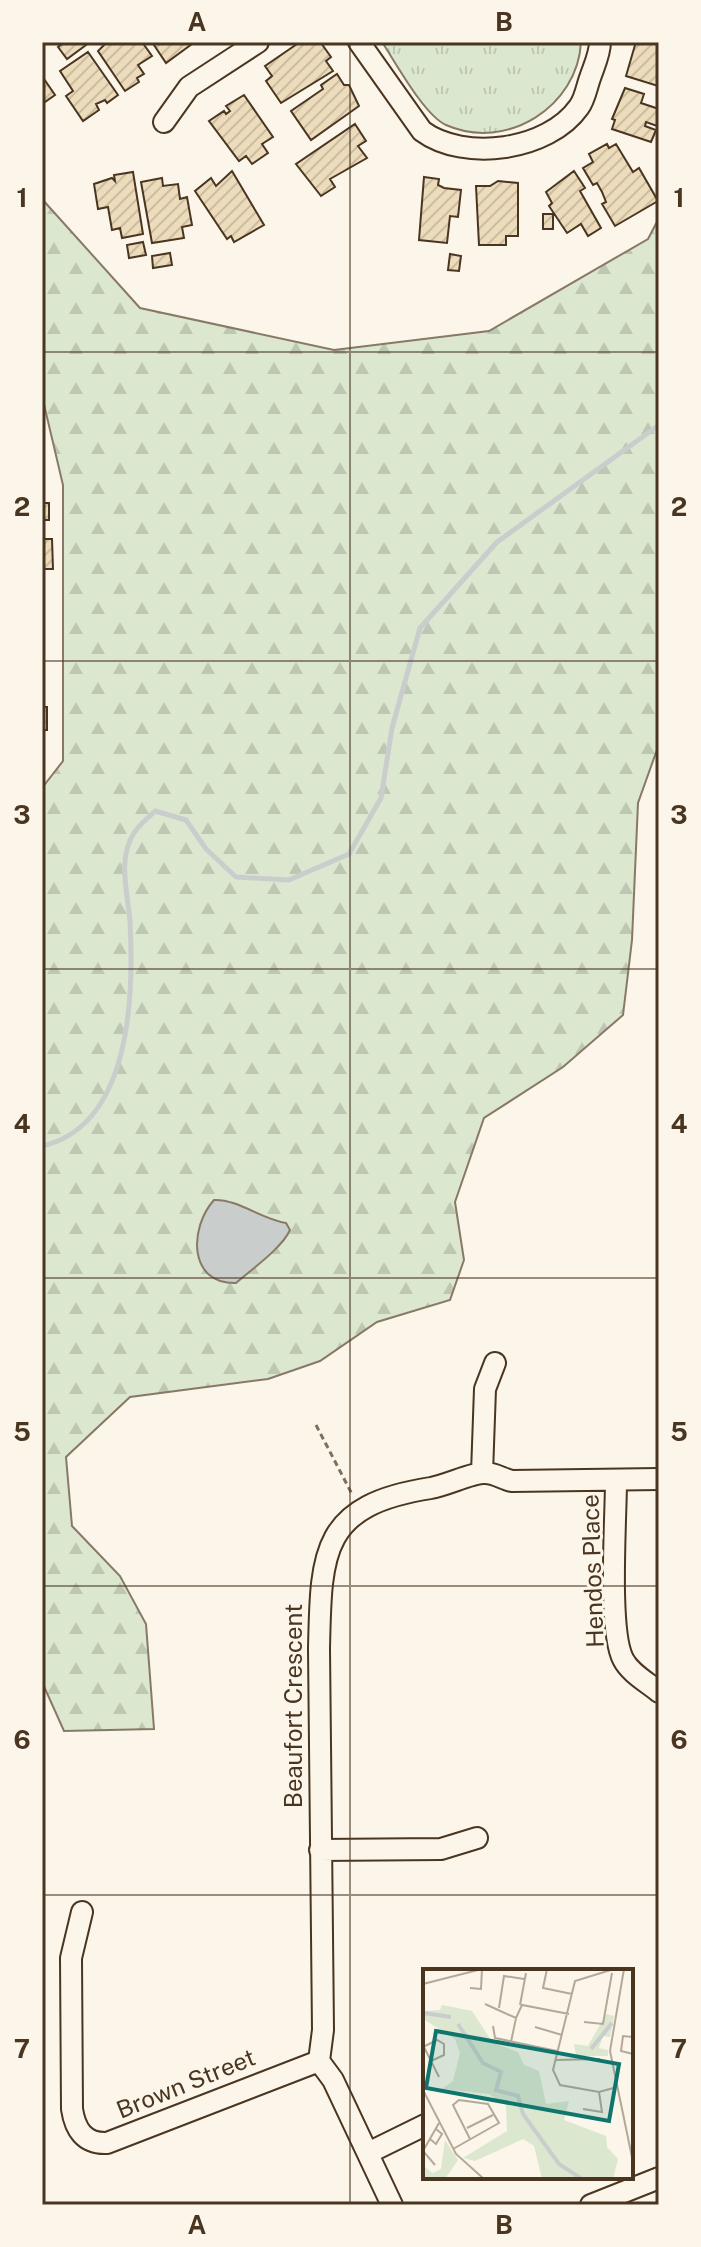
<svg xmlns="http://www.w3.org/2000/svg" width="701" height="2247" viewBox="0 0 701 2247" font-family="'Public Sans',sans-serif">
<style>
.grass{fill:url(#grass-tufts);stroke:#887966;stroke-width:2}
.forest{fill:url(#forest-firs);stroke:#887966;stroke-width:2}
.water{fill:#c9cecd;stroke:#887966;stroke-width:2}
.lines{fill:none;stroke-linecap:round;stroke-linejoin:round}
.stream{stroke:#c9cecd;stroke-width:5}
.building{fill:url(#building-hatch);stroke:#4a3520;stroke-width:2}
.minor-casing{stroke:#4a3520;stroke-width:24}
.path{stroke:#7f6f5c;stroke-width:3;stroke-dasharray:6 4;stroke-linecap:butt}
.minor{stroke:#fbf6e9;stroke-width:20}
.grid{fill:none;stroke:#4a3520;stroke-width:2;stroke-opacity:0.55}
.labels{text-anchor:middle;stroke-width:6;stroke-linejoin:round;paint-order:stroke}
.street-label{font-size:24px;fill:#4a3520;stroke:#fbf6e9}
.inset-river{fill:none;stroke:#c9cecd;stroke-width:4}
.inset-road{fill:none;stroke:#b4a999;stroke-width:2}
.view{fill:#0f766e;fill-opacity:0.15;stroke:#0f766e;stroke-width:4}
.inset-edge{fill:none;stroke:#4a3520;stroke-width:4}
.neatline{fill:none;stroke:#4a3520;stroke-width:3}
.grid-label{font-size:26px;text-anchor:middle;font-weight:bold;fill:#4a3520}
</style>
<defs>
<pattern id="grass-tufts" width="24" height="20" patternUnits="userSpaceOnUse" patternTransform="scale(2)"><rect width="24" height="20" fill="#dce7d0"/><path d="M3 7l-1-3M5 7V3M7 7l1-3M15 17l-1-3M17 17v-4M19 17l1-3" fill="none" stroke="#bec7b2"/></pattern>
<pattern id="forest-firs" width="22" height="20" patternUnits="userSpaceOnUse" patternTransform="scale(2)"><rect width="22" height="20" fill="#dce7d0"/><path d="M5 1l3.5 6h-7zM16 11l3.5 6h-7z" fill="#bec7b2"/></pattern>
<pattern id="building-hatch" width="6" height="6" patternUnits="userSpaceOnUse" patternTransform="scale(2)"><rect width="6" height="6" fill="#ecdcbc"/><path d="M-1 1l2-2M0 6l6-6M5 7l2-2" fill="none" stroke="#ccbda1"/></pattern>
</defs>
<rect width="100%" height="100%" fill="#fbf6e9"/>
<!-- grass -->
<path class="grass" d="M382 42H581C578 106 507 152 446 125 424 115 396 63 382 42Z"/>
<!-- forest -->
<path class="forest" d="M42 199 140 308 334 350 489 331 648 239 659 218V744L638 803 632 940 623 1015 563 1067 484 1118 455 1202 464 1260 450 1300 377 1322 320 1361 268 1379 130 1397 66 1457 72 1526 120 1576 146 1624 154 1729 64 1731 42 1682V788L63 761V485L42 396Z"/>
<!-- water -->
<path class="water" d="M214 1200C238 1199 261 1219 286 1223L290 1230C282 1248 252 1269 236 1283 188 1284 189 1228 214 1200Z"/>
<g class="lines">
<!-- stream -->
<path class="stream" d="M42 1146C131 1126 134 996 130 922 128 894 117 859 134 833 139 825 148 818 155 811L186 820 206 849 236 877 289 880 349 854 381 798 392 728 420 628 497 542 659 425"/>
</g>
<!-- building -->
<path class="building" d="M64 42H84L86 45 67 59 58 47Z
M107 42H142L152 56 138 65 144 74 137 78 139 82 125 91 98 51Z
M152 42H191L192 44 166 63Z
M300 42 321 43 331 57 326 61 333 71 281 103 266 81 272 76 265 66Z
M639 42H659L658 86 626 76 635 45Z
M88 52 118 95 107 103 105 100 96 104 99 110 83 121 66 96 73 91 60 71Z
M337 74 344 85H349L359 106 311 140 291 111 323 89 321 85Z
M42 76 55 95 42 104Z
M625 88 644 94 641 103 659 109 657 126 646 122 645 126 656 130 651 142 612 129 615 120 612 119Z
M244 95 273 137 262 144 268 153 252 164 246 156 239 161 209 121 224 111 226 114 230 111 226 106Z
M355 124 366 141 358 146 367 158 330 179 335 187 321 196 296 164Z
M607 144 609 148 616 144 633 172 639 168 658 201 615 226 602 204 606 202 602 192 597 183 593 185 583 168 593 162 589 154Z
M232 171 264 225 234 242 231 236 227 239 195 191 211 178 216 186Z
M574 171 585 188 580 191 601 228 588 236 581 224 567 233 549 206 552 203 546 192Z
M133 172 143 234 122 238 120 228 112 230 108 207 98 209 94 184 112 178 115 181 114 175Z
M424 177 439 179 438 185 444 188 461 190 458 217 450 216 447 243 419 240Z
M162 178 163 186 178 184 180 199 187 197 192 225 182 227 184 238 152 243 141 182Z
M498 181 518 183V236H506V245H479L476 186H490Z
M543 214H553V229H543Z
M143 242 146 255 129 258 127 245Z
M170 253 172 265 153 268 152 256Z
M450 254 461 256 459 271 448 270Z
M42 503H49V520H42Z
M42 539H52L53 569H42Z
M42 707H47V730H42Z"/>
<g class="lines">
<defs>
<path id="minor" d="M359 42 422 131C464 162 548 151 579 107 585 99 587 86 590 78 594 66 600 54 600 42
M164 122 189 87 258 42
M482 1473 485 1389 495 1363
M616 1481C616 1518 608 1630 623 1659 630 1673 647 1682 659 1692
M320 1850 441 1849 477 1838
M82 1912 71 1958 72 2109C75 2129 84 2144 107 2143L319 2061
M368 2153 425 2125
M392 2205 333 2080 319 2061 323 2030 319 1649C321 1551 321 1505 431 1488 447 1485 472 1473 483 1473 494 1472 502 1479 512 1481L659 1479
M591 2205 659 2178"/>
</defs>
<!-- minor casing -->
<use href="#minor" class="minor-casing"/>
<!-- path -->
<path class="path" d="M316 1425 353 1496"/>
<!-- minor -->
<use href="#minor" class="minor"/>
</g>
<!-- grid -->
<path class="grid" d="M350 42V2205M42 352H659M42 661H659M42 969H659M42 1278H659M42 1586H659M42 1895H659"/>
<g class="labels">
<!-- street labels -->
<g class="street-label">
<text transform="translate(593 1571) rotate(-92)" y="8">Hendos Place</text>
<text transform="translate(294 1706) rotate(-90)" y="8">Beaufort Crescent</text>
<text transform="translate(186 2084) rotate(-22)" y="8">Brown Street</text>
</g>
</g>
<!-- overview -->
<g transform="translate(423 1969)">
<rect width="210" height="210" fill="#fbf6e9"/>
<path d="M183 45 191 47 187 68 180 67 176 79 185 81V87H153L151 75 165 77Z" fill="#dce7d0"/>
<path d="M19 36 49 42 70 74 95 83 101 96 116 102 123 135 146 132 141 151 183 167 184 178 195 190 190 210H119L111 177 100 170 52 192 40 189 84 162 83 136 66 125 19 120 30 112 37 84 32 70 0 50V42L17 41ZM22 171 35 191 22 210H0V197L10 204 18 200Z" fill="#dce7d0"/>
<path class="inset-river" d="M1 44 28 48M35 55 60 94 78 103 73 121 95 127 100 145 136 195 159 210M168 80 189 54"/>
<path class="inset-road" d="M124 0 120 19 149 25M191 0 152 12 130 101 137 116 176 123 194 118M201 0 187 82 210 193M0 15 59 0M47 19 58 20 59 0M62 35 93 49 99 36 146 45M97 36 103 4M76 39 81 7 101 10M161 53 180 55 189 4M70 57 72 69 134 82M112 58 139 66M210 68 200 67 198 82 210 85M88 73 93 49M0 76 16 108M2 77 14 71 21 75V86L8 92M133 91 177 90M0 121 33 185 61 210M160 140 179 143 176 123M44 159 70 146M7 170 13 175 19 165 13 160M30 180 76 154 65 135 36 131 30 136 47 170M12 196 0 182 16 154"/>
<path class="view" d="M13 62 196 95 186 152 3 119Z"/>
<rect width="210" height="210" class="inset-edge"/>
</g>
<!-- border -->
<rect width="701" height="2247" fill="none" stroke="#fbf6e9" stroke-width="88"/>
<rect x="44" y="44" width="613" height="2159" class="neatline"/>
<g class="grid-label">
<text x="197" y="31">A</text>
<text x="504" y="31">B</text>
<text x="22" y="207">1</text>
<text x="679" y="207">1</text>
<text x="22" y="516">2</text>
<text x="679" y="516">2</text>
<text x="22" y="824">3</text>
<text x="679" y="824">3</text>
<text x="22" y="1133">4</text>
<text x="679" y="1133">4</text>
<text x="22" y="1441">5</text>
<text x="679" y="1441">5</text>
<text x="22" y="1749">6</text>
<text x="679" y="1749">6</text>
<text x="22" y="2058">7</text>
<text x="679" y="2058">7</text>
<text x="197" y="2234">A</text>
<text x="504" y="2234">B</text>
</g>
</svg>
